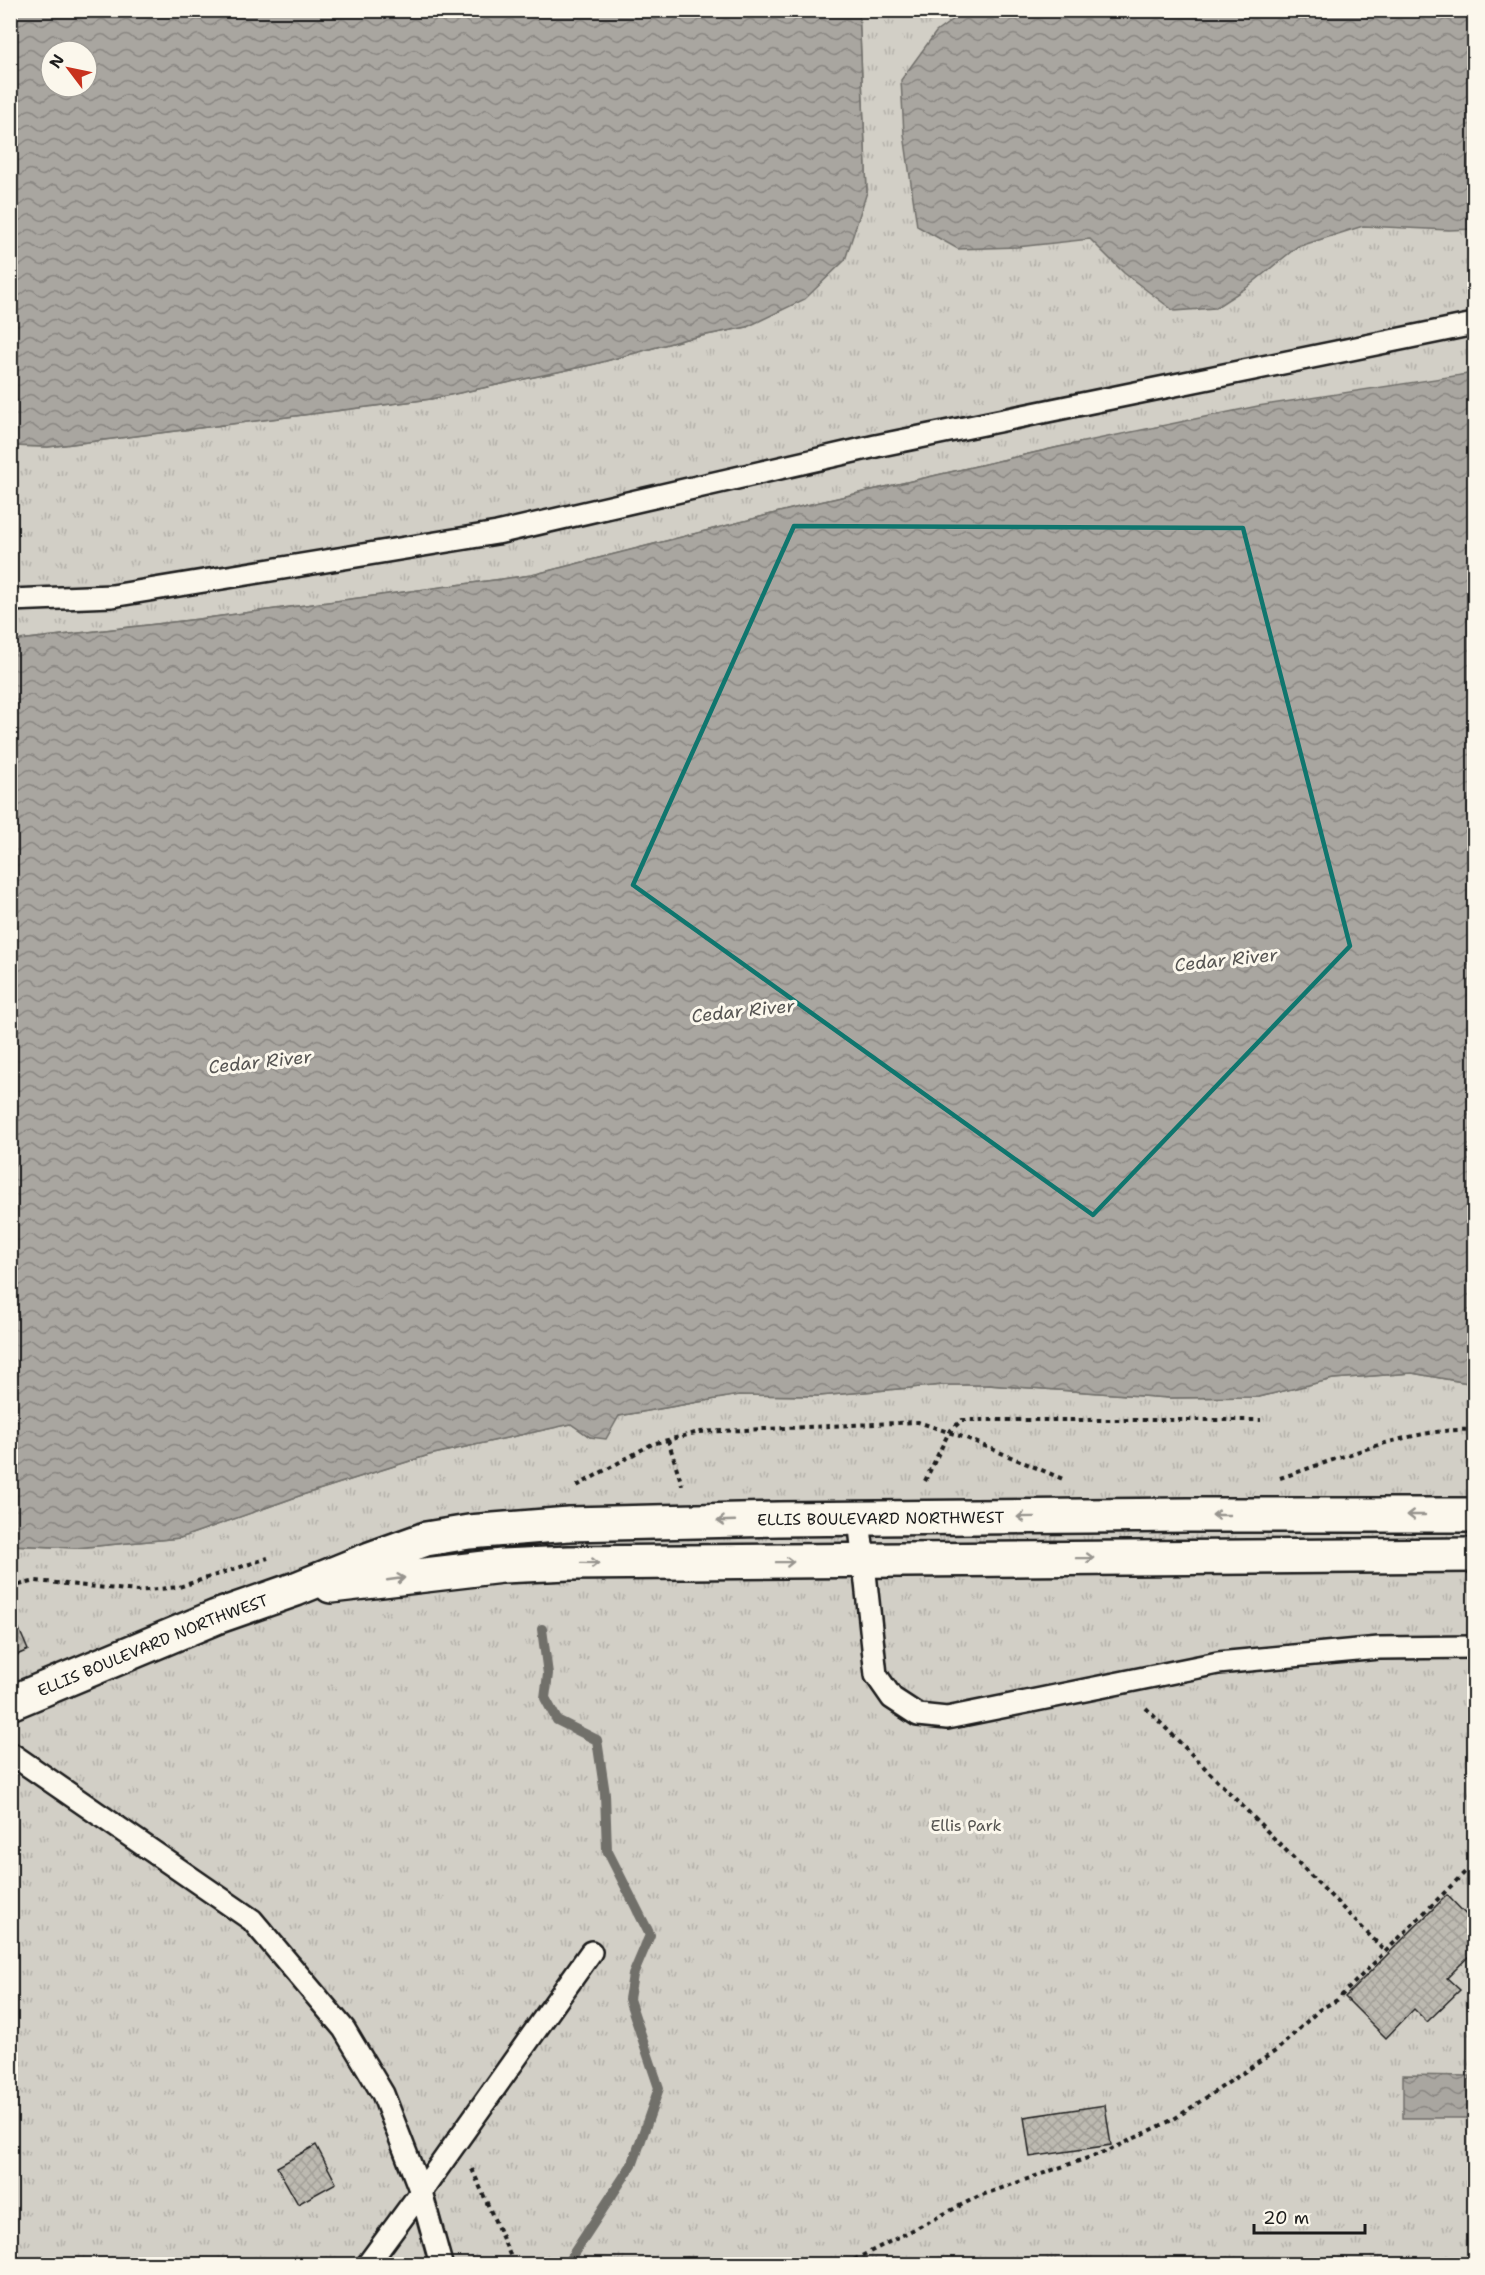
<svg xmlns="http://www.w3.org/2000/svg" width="1485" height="2275" viewBox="0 0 1485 2275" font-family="'Shantell Sans',sans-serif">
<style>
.park{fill:url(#park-tufts);stroke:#777671;stroke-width:1.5}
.water{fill:url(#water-waves);stroke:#716f6b;stroke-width:1.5;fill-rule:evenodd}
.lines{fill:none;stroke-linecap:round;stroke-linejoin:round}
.stream{stroke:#716f6b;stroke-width:10}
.building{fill:url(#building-cross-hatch);stroke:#1c1c1c;stroke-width:1.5}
.service-casing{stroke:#1c1c1c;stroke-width:26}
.tertiary-casing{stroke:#1c1c1c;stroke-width:38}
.path{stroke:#1c1c1c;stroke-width:4;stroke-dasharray:4.5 4.5;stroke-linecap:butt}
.service{stroke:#fbf7ec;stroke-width:21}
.tertiary{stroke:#fbf7ec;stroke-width:33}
.oneway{stroke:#97948e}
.marked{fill:none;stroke:#0f766e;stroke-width:4.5;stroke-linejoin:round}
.labels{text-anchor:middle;stroke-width:6;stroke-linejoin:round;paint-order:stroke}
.street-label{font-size:16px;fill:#1c1c1c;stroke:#fbf7ec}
.park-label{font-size:16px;fill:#53524f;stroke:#fbf7ec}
.water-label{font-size:18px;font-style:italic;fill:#545351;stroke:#fbf7ec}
</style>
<defs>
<pattern id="park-tufts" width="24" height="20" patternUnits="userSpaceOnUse" patternTransform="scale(1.5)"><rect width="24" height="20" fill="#d2cfc6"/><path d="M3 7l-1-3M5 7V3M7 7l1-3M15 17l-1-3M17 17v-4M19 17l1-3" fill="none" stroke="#b4b1aa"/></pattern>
<pattern id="water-waves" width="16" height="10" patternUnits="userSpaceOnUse" patternTransform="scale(1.5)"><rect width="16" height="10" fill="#a9a6a0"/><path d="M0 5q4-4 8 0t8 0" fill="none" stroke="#898682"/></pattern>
<pattern id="building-cross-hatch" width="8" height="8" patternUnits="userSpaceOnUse" patternTransform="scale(1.5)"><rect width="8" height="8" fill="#bdbab1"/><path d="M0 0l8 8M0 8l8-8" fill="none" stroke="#a29f98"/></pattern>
</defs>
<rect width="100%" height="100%" fill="#f2eee4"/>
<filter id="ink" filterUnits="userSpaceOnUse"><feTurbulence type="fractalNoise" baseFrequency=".0167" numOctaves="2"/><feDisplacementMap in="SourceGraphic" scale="12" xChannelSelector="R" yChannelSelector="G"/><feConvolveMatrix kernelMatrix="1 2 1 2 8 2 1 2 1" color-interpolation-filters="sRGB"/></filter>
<g filter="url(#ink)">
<!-- park -->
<path class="park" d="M859 11H1474V373L1059 447 807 505 532 575 199 619 11 641V446L48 447 431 399 595 364 686 339 747 327 867 192Z
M1412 1373 1474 1384V2264H11V1545L76 1548 180 1538 299 1496 429 1455 571 1424 590 1437 619 1416 739 1395 819 1396 943 1385H988L1169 1398 1259 1397 1333 1379Z"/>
<!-- water -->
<path class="water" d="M11 10 859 11 867 192 845 260 805 299 747 327 686 339 595 364 431 399 48 447 11 446ZM51 51H87V87H51Z
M965 11H1474V229L1449 230 1363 226 1297 247 1246 288 1215 308 1174 311 1124 273 1090 239 1017 247 958 249 917 226 904 134 901 80 936 32Z
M1474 373V1384L1412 1373 1333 1379 1259 1397 1169 1398 988 1385H943L819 1396 739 1395 619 1416 606 1439 590 1437 571 1424 429 1455 299 1496 180 1538 76 1548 11 1545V641L199 619 532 575 807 505 1059 447 1258 406Z
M1403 2075 1470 2076V2118H1403Z"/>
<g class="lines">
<!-- stream -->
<path class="stream" d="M542 1629 548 1674 545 1698 557 1720 597 1740 605 1794 607 1850 650 1935 633 1975 629 1999 659 2088 633 2163 570 2259 574 2264"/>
</g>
<!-- building -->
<path class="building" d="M10 1608 28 1650 10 1658Z
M1447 1895 1474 1923V1951L1447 1978 1460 1990 1427 2022 1414 2009 1386 2038 1345 1997Z
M1105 2105 1111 2145 1030 2157 1024 2117Z
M316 2145 336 2183 298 2204 277 2167Z"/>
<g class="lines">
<defs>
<path id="service" d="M10 600 112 596 497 533 876 446 1474 324
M859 1518 876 1675 892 1698 918 1715 947 1718 1218 1663 1379 1648 1474 1647
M10 1753 252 1920 344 2029 383 2094 421 2192 368 2264
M441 2264 421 2192 591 1952"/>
<g id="tertiary">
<path d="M331 1586 502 1566 569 1563 1474 1555"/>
<path id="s1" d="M10 1703 216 1617 296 1589 370 1559 426 1539 469 1532 569 1524 779 1519 1188 1515H1474"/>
</g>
</defs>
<!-- service casing -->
<use href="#service" class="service-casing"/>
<!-- tertiary casing -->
<use href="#tertiary" class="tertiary-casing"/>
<!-- path -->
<path class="path" d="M668 1440 682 1485
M1280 1478C1339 1459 1413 1427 1474 1430
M925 1481 949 1432 962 1420H1261
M577 1486 652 1444 699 1432 918 1422 966 1438 1063 1479
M10 1587 36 1581 137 1591 179 1587 268 1558
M1146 1708 1385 1951
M472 2169 514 2264
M846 2264 979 2196 1110 2150 1174 2119 1277 2050 1319 2010 1337 2000 1474 1863"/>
<!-- service -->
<use href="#service" class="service"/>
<!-- tertiary -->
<use href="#tertiary" class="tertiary"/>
</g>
<!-- one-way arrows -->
<defs><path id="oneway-shaft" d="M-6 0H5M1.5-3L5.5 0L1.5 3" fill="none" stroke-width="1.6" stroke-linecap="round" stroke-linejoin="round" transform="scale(1.5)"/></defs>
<g class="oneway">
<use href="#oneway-shaft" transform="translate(1221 1515) rotate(-180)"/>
<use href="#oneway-shaft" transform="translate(1416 1515) rotate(-180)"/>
<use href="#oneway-shaft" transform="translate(1026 1517) rotate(179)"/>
<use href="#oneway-shaft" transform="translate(726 1521) rotate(178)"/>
<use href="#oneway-shaft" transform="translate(1085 1558) rotate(-1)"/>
<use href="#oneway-shaft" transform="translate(785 1562) rotate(-1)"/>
<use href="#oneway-shaft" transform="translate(590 1563) rotate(1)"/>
<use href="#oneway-shaft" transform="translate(396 1579) rotate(-8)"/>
</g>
</g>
<!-- marked area -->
<path class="marked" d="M794 526 1243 528 1350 946 1093 1215 633 885Z"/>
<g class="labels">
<!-- street labels -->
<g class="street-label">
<text dy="6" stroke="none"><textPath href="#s1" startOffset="903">ELLIS BOULEVARD NORTHWEST</textPath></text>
<text dy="6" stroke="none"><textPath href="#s1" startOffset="154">ELLIS BOULEVARD NORTHWEST</textPath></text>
</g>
<!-- park labels -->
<g class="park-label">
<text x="966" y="1831">Ellis Park</text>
</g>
<!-- water labels -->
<g class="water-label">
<text transform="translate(1226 960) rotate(-6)" y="6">Cedar River</text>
<text transform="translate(743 1011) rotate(-6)" y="6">Cedar River</text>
<text transform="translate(260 1062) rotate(-6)" y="6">Cedar River</text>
</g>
</g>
<!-- margin -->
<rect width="1485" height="2275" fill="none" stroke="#fbf7ec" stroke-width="36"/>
<rect x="18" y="18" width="1449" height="2239" fill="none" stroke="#1c1c1c" stroke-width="2" filter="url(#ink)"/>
<!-- north arrow -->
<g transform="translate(69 69) rotate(302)"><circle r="28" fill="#fbf7ec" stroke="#a29f99" stroke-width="1.5"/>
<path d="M0-4.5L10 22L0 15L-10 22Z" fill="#c8321e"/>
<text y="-9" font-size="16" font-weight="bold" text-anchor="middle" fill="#1c1c1c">N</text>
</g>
<!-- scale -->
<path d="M1254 2224v9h111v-9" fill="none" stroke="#1c1c1c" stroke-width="3"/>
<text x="1263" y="2224" font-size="18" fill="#1c1c1c" stroke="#fbf7ec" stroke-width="4.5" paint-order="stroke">20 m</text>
</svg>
